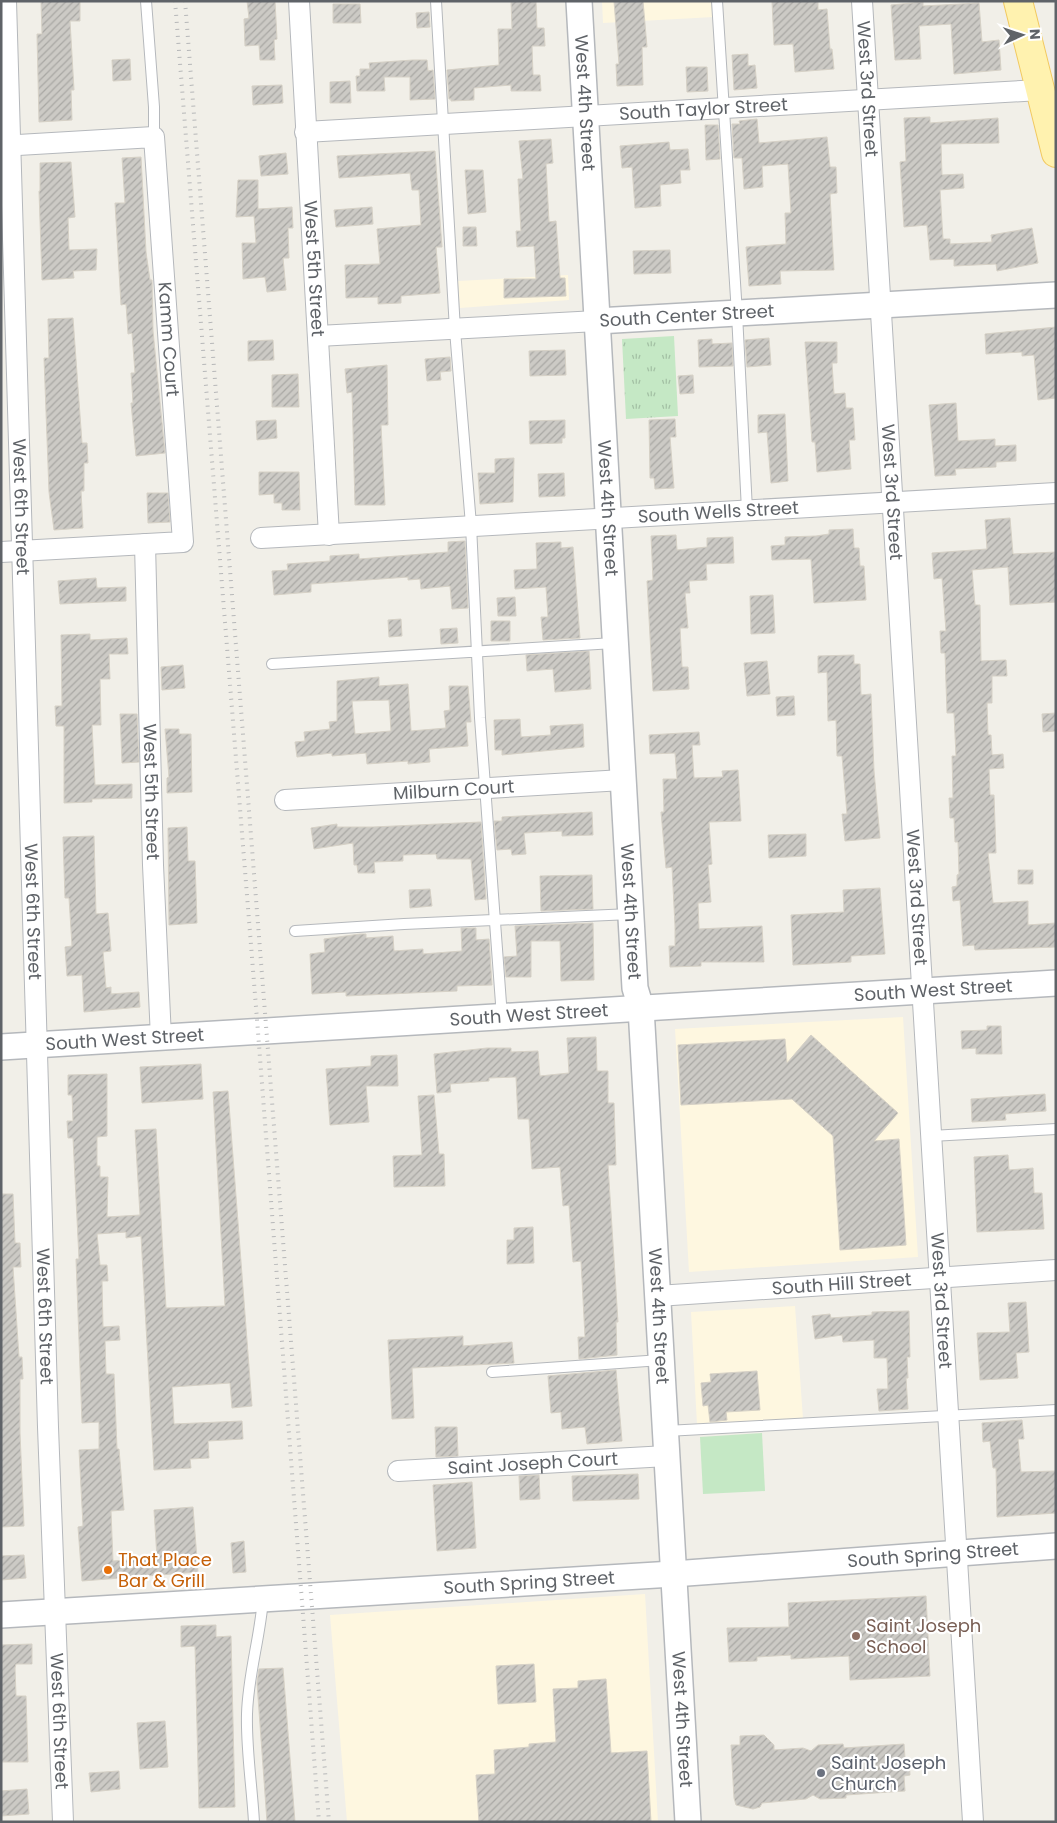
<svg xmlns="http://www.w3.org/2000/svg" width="1057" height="1823" viewBox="0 0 1057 1823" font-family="Poppins,sans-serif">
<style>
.commercial{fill:#fef7e0}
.grass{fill:url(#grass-tufts)}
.park{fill:#c5e8c5}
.building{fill:url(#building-hatch);stroke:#d6d1c6;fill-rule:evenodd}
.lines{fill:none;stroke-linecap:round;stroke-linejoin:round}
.service-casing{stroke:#b5b8bc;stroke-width:12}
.minor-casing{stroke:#b5b8bc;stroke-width:22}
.tertiary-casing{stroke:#b5b8bc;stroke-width:28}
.primary-casing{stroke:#f2c960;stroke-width:30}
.service{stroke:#fff;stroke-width:10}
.minor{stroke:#fff;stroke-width:20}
.tertiary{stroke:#fff;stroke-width:25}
.primary{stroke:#fff2af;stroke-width:28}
.rail{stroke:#b6b7b8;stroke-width:4;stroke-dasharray:1 6;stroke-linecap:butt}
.food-dot{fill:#e8710a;stroke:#fff;stroke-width:2}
.education-dot{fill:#8d6e63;stroke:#fff;stroke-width:2}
.worship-dot{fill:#6b7280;stroke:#fff;stroke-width:2}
.labels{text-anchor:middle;stroke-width:4.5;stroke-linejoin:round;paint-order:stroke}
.street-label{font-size:18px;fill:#5f6368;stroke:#fff}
.food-label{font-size:18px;fill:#c56008;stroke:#fff;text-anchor:start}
.education-label{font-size:18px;fill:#785e54;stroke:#fff;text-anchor:start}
.worship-label{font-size:18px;fill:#5b616d;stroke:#fff;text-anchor:start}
</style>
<defs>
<pattern id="grass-tufts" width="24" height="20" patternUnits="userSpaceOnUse" patternTransform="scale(1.25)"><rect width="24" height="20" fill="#c5e8c5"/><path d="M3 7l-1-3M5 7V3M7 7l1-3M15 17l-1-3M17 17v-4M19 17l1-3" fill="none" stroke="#a3c0a4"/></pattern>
<pattern id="building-hatch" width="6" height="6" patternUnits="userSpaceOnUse" patternTransform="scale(1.25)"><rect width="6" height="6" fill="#cccac5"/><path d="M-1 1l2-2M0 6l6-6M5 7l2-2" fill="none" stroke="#a9a8a4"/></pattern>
</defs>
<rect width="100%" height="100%" fill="#f1efe8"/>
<!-- commercial -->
<path class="commercial" d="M602 1H713L714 17 603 23Z
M568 275 569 300 460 308 458 281Z
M903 1017 918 1257 689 1272 675 1029Z
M795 1306 803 1419 697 1425 691 1312Z
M645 1594 658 1822H347L330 1615Z"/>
<!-- grass -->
<path class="grass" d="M674 336 678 416 626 419 622 339Z"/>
<!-- park -->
<path class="park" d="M762 1433 765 1491 703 1494 700 1437Z"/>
<!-- building -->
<path class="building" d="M41 1H80V21H70L74 90H71L72 120 39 122 37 34H42Z
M247 1H275L277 39 274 40 275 60H260L259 45 245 46 244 19 249 18Z
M511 1H536L537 28H544L545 46H532L533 75H540L541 91H511V85L474 88V100L451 101V99H449L447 70 499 65 498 29H512Z
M614 1H643L647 47H642L643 85 617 86 616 64H619Z
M772 1H818V10L827 9 830 49H832L834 69 795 72 793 44 774 45Z
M923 2V6L979 3 982 42 999 40 1001 70 954 74 951 24 919 26 921 59 895 60 891 5Z
M333 4H360L361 23H333Z
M429 12 430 27 417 28 416 13Z
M748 54V66L755 65 757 88 734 90 732 55Z
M130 59 131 80 113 81 112 60Z
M413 60H427L428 71 433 70 435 99 410 100V77H384L385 91H357L356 76H360V69H370L369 63Z
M686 67H707L708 91 687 92Z
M350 81 351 103H330V82Z
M282 85 283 103 253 105 252 86Z
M930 117V123L998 118 999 143 941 144 942 175 963 174 964 188 940 190 943 239H950V244L992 242 991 235 1032 228 1038 263 997 271 996 264 954 266V259L930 260 927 225 904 227 900 162 906 161 904 118Z
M757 119 759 143 827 137 830 167H836L837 193 830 194 834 270 780 271 781 284 749 286 746 247 786 244 785 213H791L788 164 762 166 763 187 744 189 742 158H734L732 124H740L739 121Z
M705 125H718L720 159 706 160Z
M551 139 553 163 546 164 549 222 556 221 560 278H565L566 296 504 298V279H536L534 246 517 247 516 231H521L518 179H523L519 141Z
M669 142 670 150 688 149 690 170H680L681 183 660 185 661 206 635 208 632 167 622 168 620 146Z
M435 151 442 247H436L440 293 401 296V303L378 304V297L346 298 345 265 380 264 377 229 421 225 419 190H412L410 173 339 178 337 156Z
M286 153 288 174 261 176 259 156Z
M141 157 146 252 150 280H152L153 331 165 453 136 456 131 403H133L131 373H135L132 333 128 334 126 304 121 305 115 203H125L122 158Z
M71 162 75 217 68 218 69 250 97 249 96 270 73 271 74 278 42 280 39 191H40V163Z
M465 170H483L486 212 468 214Z
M238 180H258V209L292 207 293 228H288L289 258H283L286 290 267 292 265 277 243 279 242 243H256L254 216 236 217Z
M372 207 373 224 336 227 334 210Z
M463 227H476L477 246H463Z
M670 250 671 273 634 274 633 251Z
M73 318 82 443H87L88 463H84V491H81L83 528 54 530 49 492 44 358H49L48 319Z
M1056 327V398L1038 400 1034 355 1022 356V352L986 354 985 334Z
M769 338 771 365 747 367 745 340Z
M712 339V344L732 343 733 366 699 367 698 340Z
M273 340 274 360 248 361V341Z
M805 342H837V363H832L834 394 845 393 846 408H853L855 440H849L851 469 817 472 815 442H812Z
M565 350 566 375 530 376 529 351Z
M450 357 451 371 440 372 441 380 427 381 425 359Z
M387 365 388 425H381L385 505H355L352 392 347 393 345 369Z
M298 374 299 407H272V375Z
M693 375 694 393 680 394 678 376Z
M956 403 958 441 995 439V446L1016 445V461L996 462V467L955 469 956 475 935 476 929 405Z
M785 414 788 481 771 483 767 432 758 433V415Z
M675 419 676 437H670L674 488 655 489 654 478H650L649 420Z
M276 420 277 438 257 440 256 421Z
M565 420V438H562V443L530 444 529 421Z
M514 458 513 502 480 504 478 473H495V459Z
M259 472H299L300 510H282V503H274V494L259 495Z
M564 473 565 496 539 497 538 474Z
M147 493H168L170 522 148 523Z
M1010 518 1013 554 1056 552V602L1010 605 1008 567 972 570 975 605H980L981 661 1006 660 1007 676H992V703H987L988 735H991L992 755 1003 754 1004 768 989 769 990 795H994L996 853H988L993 903 1028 901V925L1056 923V947L975 950 974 945 963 946 960 900 953 901 952 887 957 886V875L959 874 958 842H955L954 818H950L949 798H953L952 756H956L954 713H947L945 653H941L940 631H946L942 578 934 579 932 553 987 549 985 520Z
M853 529 854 548H859L860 566H864L866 600 814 603 811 559 772 560 771 546 785 545V537L816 536 829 534V530Z
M676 535 677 550 707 547V538L733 537 734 563 706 564 707 580 689 581 690 593H685L688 628H680L682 667H688L689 689 653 691 647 581 653 580 651 536Z
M465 541 468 608 452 609 450 586 421 589 420 579 408 580V577L311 584V592L274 595 272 571 288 570 287 564 330 561V556L359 554V559L448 552V542Z
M561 542V548L573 547 580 638 543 640 541 617H548L546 587 515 589 514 570 537 569 536 543Z
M96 578 97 588 126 587V601L60 604 58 581Z
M773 595 775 633 751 634 750 596Z
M515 597 516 616H498L497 598Z
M401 619 402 636 389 637 388 620Z
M491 621H510V641H491Z
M457 628 458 643 441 644 440 629Z
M90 634V640L127 638 128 654H109L110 679H100L101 725H92L95 785 132 784V798L92 799V802L64 803V726H56L55 706H62L61 635Z
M589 651 591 689 555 692 553 669 527 671 526 655Z
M854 655V664H860L861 695 871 694 874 771 880 838 845 841 842 814H847L842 756H837L836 720 828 721 827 672 818 673V656Z
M767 661 770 694 747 696 744 663Z
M183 665 185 688 162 690 161 667Z
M379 677V686L408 684 411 731 446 728 444 711 450 710 449 686H468L471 722H466L468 746 429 749 430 762 408 764V761L367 764 366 753 332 756V753L297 757 295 742 305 741 304 732 330 729 329 722 337 721V681ZM389 700 391 731 355 734 352 701Z
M794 696 795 715 777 716 776 697Z
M1056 713V731L1043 732 1042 714Z
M120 714H137L139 762 122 763Z
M520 719 521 737 551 735 550 726 583 724 584 747 502 755V750H495L494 720Z
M165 729H179V734H191L192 792 167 793V778L169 777Z
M699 732 700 745H692L694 778 723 777 722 771 738 770 741 821 709 822 712 864 708 865 711 902 698 903 699 929 762 926 764 962H701V966L670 967 669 946H675V926L672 867 666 868 661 812H664L663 779H677L675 753 650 754 649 735Z
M592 812 593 835 562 836V831L524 833 526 854 512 855 511 849 497 850 494 821H502V817Z
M481 822 486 899 475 900 471 859H437L436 854 403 855V861L374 862 375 873H358L357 865H354L353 843 314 849 311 828 337 824V827H373Z
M187 827 188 861H195L197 923 169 925 168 828Z
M806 834V856L769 858 768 835Z
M94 836 96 914 108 913 111 951 103 952 106 988 111 987V994L139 992 140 1007 84 1012 82 975 67 976 65 947 72 946 69 898H65L63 837Z
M1018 870H1033V884H1018Z
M592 875 593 909 541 911 540 876Z
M880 888 885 954 851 956V962L793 965 791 915 844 912 843 890Z
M430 889 432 906 410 908 409 890Z
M593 923 594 980 561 981 560 941H531V977H506L504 957 517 956 515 926Z
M461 928H476V940L489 939 492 985 457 986V991L433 992 346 996V992L312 994 310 954 325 952 324 939 360 934H366V938L393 936 394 951 423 949V954L462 951Z
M987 1026H1001L1002 1054H976V1048L962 1049 961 1031 987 1030Z
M811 1035 898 1113 874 1141 899 1139 906 1245 840 1250 833 1136 792 1099 681 1105 678 1045 785 1039 787 1063Z
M596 1037 597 1071H608V1103H614L616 1165H608L618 1322H616L617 1355 579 1359 578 1337H585L581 1261 573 1262 569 1205 563 1206 560 1167 532 1169 529 1119H518L516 1077 489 1078V1081L450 1084 451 1092 437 1093 434 1054 487 1048H511V1052L538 1051 540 1076 569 1073 567 1038Z
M397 1055 398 1086H366L369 1122 330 1125 326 1069 371 1066V1056Z
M201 1064 203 1099 142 1103 140 1067Z
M107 1074V1136L97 1137V1166H100V1177H108L107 1217 140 1215 135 1130 156 1129 166 1308 225 1306 213 1092 228 1091 252 1406 232 1408 230 1383 172 1387 174 1424 242 1421 243 1439 208 1441 209 1458 190 1459 191 1468 154 1470 141 1236 126 1238V1232L97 1234 100 1265H107L108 1281H102L103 1327 119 1326 120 1340 105 1341 106 1374H114L117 1449H119L124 1510 111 1511 113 1561 157 1558 154 1510 193 1507 198 1572 82 1581 78 1527 83 1526 79 1450 99 1449V1422L82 1423 76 1259H79L73 1138H68L67 1121H73L72 1095H68V1075Z
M1045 1094 1046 1111 1005 1114 1006 1120 972 1122 971 1099Z
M434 1095 439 1154H444L445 1186 394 1187 393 1156 422 1155 418 1096Z
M1008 1155 1009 1170 1033 1168 1034 1193H1042L1044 1229 977 1232 974 1157Z
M1 1194H13L15 1243H20L21 1267H13L19 1357H22L23 1379H20V1433L24 1526 1 1527Z
M533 1227 534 1263 507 1264V1240H514V1228Z
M1026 1302 1029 1352 1016 1353 1018 1378 980 1380 977 1333 1010 1332 1008 1303Z
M909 1311 910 1357H907L908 1378H906L908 1409 879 1411 877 1389H888L887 1358H874V1340L843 1342 842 1335 815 1339 812 1316 830 1314 831 1318 872 1315V1312Z
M463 1336V1346L512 1342 514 1363 412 1368 414 1418 392 1419 388 1340Z
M616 1370 622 1441 587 1444 585 1427 562 1429 561 1412 551 1413 548 1376Z
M757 1371 760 1410 726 1412 727 1420 710 1422 708 1405 703 1406 701 1383 711 1382 710 1374Z
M1022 1420 1024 1439H1018L1021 1472 1056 1471V1513L997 1517 996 1468H993L990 1441 983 1442 982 1423Z
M435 1427H457L458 1456 436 1457Z
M638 1474 639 1499 573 1501 572 1476Z
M539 1475 540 1499 520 1500 519 1476Z
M472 1482 476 1548 437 1551 433 1485Z
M244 1541 246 1572 233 1573 231 1543Z
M24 1555 26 1578 1 1580V1556Z
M926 1596 930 1676 850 1680 849 1656 791 1659V1655L757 1657V1661L729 1662 727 1628 789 1627 788 1603Z
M216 1625V1637L231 1636 235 1807 199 1808 195 1646 181 1647V1626Z
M32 1644V1664H16L15 1668 16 1696H26L28 1762H1V1645Z
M534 1664 536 1702 498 1704 496 1666Z
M283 1668 295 1822H267L257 1683 259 1669Z
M606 1679 611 1753 647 1751 651 1822H479L476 1775 495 1774 494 1750 529 1747V1744L556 1742 553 1689 578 1688V1681Z
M165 1721 168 1767 140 1769 137 1723Z
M764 1735 774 1745V1750L803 1748 811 1751 818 1745 843 1744 844 1748 904 1744 905 1758H909L910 1775 904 1776 905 1791 846 1795V1798L820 1799 813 1795 806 1799 762 1803 760 1807 753 1809 736 1805 734 1798 731 1745H740V1736Z
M119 1771 120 1789 91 1792 89 1773Z
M27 1789 29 1814 1 1816V1791Z"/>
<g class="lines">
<defs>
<path id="service" d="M146 1 154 107V137
M436 1 455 330 471 525 480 718 502 1017
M717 1 737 314 747 510
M272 664 614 643
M295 931 404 924 631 914
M931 1136 1056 1129
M492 1372 661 1360
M666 1431 1056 1410
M254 1822C252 1786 246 1749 247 1714 248 1675 260 1638 263 1599"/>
<g id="minor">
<path id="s1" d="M6 1 48 1427 63 1822"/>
<path id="s2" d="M299 1 329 535"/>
<path id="s3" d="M862 1 973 1822"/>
<path id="s4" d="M305 132 1040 90"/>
<path id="s5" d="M1 146 154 137 183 542 1 552"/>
<path d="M318 336 597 321"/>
<path id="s6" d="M261 538 1056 493"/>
<path id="s7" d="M145 544 153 865 161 1038"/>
<path id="s8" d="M285 800 623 780"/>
<path id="s9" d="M657 1296 1056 1270"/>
<path id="s10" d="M398 1471 667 1456"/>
</g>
<g id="tertiary">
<path id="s11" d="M579 1 635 988 641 1008 688 1822"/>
<path id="s12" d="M597 321 1056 295"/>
<path id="s13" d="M1 1047 1056 983"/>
<path id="s14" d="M1 1615 673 1574 1056 1546"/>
</g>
<path id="primary" d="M1018 1 1056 153"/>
</defs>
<!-- service casing -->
<use href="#service" class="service-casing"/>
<!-- minor casing -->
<use href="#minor" class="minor-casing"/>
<!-- tertiary casing -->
<use href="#tertiary" class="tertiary-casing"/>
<!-- primary casing -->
<use href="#primary" class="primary-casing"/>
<!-- service -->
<use href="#service" class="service"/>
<!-- minor -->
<use href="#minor" class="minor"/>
<!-- tertiary -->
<use href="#tertiary" class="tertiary"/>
<!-- primary -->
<use href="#primary" class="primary"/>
<!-- rail -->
<path class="rail" d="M175 1 258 1032 319 1822
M185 1 329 1822"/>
</g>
<!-- markers -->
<circle class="food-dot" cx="108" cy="1570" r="5"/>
<circle class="education-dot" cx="856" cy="1636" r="5"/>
<circle class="worship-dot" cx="821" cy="1773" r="5"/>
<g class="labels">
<!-- street labels -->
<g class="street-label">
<text dy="6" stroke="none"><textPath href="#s3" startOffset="88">West 3rd Street</textPath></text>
<text dy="6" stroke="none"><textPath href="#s11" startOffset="102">West 4th Street</textPath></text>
<text dy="6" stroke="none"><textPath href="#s4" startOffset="399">South Taylor Street</textPath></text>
<text dy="6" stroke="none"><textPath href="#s2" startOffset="268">West 5th Street</textPath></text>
<text dy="6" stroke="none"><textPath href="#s12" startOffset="90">South Center Street</textPath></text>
<text dy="6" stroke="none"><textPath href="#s5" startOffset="356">Kamm Court</textPath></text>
<text dy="6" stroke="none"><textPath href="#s3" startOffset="492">West 3rd Street</textPath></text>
<text dy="6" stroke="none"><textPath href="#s1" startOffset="506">West 6th Street</textPath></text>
<text dy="6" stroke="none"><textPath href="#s11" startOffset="508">West 4th Street</textPath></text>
<text dy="6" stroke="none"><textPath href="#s6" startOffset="458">South Wells Street</textPath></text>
<text dy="6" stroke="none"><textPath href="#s8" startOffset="169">Milburn Court</textPath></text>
<text dy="6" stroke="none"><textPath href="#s7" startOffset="248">West 5th Street</textPath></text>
<text dy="6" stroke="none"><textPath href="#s3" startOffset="898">West 3rd Street</textPath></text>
<text dy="6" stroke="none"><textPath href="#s1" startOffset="911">West 6th Street</textPath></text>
<text dy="6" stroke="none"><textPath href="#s11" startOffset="912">West 4th Street</textPath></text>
<text dy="6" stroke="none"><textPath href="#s13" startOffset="934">South West Street</textPath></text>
<text dy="6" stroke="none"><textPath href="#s13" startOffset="529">South West Street</textPath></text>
<text dy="6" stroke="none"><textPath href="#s13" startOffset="124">South West Street</textPath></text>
<text dy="6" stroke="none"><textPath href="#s9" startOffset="185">South Hill Street</textPath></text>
<text dy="6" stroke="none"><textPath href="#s3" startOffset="1302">West 3rd Street</textPath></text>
<text dy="6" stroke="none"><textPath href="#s11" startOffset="1318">West 4th Street</textPath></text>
<text dy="6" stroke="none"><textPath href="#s1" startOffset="1316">West 6th Street</textPath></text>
<text dy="6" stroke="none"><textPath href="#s10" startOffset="135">Saint Joseph Court</textPath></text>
<text dy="6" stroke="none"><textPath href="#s14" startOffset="934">South Spring Street</textPath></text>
<text dy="6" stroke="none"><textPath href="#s14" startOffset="529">South Spring Street</textPath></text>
<text dy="6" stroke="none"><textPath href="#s11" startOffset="1722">West 4th Street</textPath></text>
<text dy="6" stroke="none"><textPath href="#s1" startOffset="1721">West 6th Street</textPath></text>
</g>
<!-- food labels -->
<g class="food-label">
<text x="118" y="1566">That Place<tspan x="118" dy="21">Bar &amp; Grill</tspan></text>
</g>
<!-- education labels -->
<g class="education-label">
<text x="866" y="1632">Saint Joseph<tspan x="866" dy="21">School</tspan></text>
</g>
<!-- worship labels -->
<g class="worship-label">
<text x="831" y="1769">Saint Joseph<tspan x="831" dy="21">Church</tspan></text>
</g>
</g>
<!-- border -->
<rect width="1057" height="1823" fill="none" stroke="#5f6368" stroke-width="5"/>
<!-- north arrow -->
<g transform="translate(1022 35) rotate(87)" stroke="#ffffff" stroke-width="4" paint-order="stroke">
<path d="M0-4L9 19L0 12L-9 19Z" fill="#5f6368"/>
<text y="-8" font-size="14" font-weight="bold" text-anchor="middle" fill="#5f6368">N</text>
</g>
</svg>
